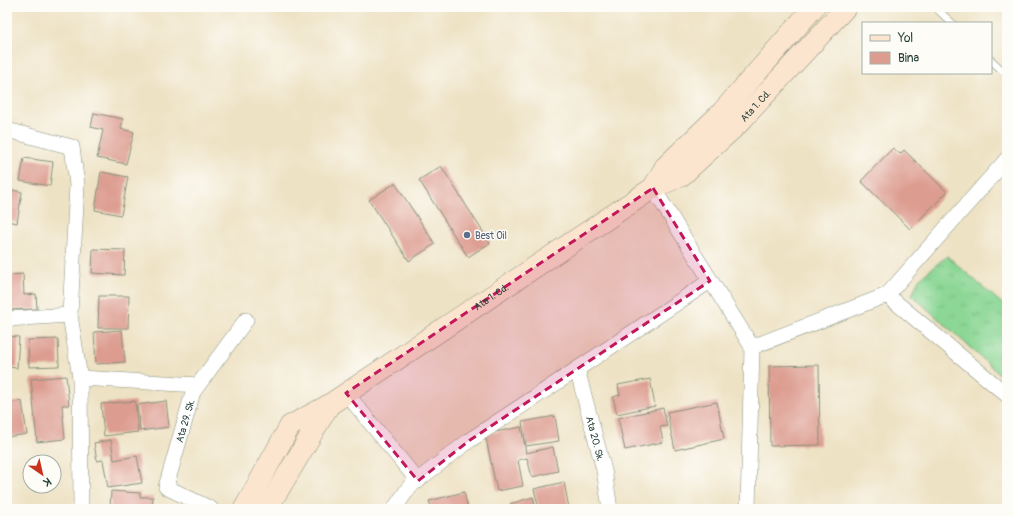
<svg xmlns="http://www.w3.org/2000/svg" width="1014" height="516" viewBox="0 0 1014 516" font-family="Pangolin,sans-serif">
<style>
.grass{fill:url(#grass-tufts);stroke:#568a64}
.building{fill:#dd9c90}
.lines{fill:none;stroke-linecap:round;stroke-linejoin:round}
.lane-casing{stroke:#86907c;stroke-width:8}
.street-casing{stroke:#86907c;stroke-width:16}
.secondary-casing{stroke:#86907c;stroke-width:22}
.lane{stroke:#fff;stroke-width:7}
.street{stroke:#fff;stroke-width:15}
.secondary{stroke:#fce5cf;stroke-width:21}
.marked{fill:#c2185b;fill-opacity:0.2;stroke:#c2185b;stroke-width:3;stroke-dasharray:8 5;stroke-linejoin:round}
.service-dot{fill:#5c6f8a;stroke:#fdfcf7;stroke-width:1.5}
.labels{text-anchor:middle;stroke-width:3;stroke-linejoin:round;paint-order:stroke}
.street-label{font-size:10px;fill:#1f3d34;stroke:#fdfcf7}
.service-label{font-size:10px;fill:#4e5e75;stroke:#fdfcf7;text-anchor:start}
</style>
<defs>
<pattern id="grass-tufts" width="24" height="20" patternUnits="userSpaceOnUse"><rect width="24" height="20" fill="#8cd795"/><path d="M3 7l-1-3M5 7V3M7 7l1-3M15 17l-1-3M17 17v-4M19 17l1-3" fill="none" stroke="#78b981"/></pattern>
</defs>
<rect width="100%" height="100%" fill="#fdfcf7"/>
<filter id="ink" filterUnits="userSpaceOnUse"><feTurbulence type="fractalNoise" baseFrequency=".025" numOctaves="2"/><feDisplacementMap in="SourceGraphic" scale="8" xChannelSelector="R" yChannelSelector="G"/><feConvolveMatrix kernelMatrix="1 2 1 2 8 2 1 2 1" color-interpolation-filters="sRGB"/></filter>
<filter id="wash" filterUnits="userSpaceOnUse"><feTurbulence type="fractalNoise" baseFrequency=".012" numOctaves="4" result="noise"/><feDisplacementMap in="SourceGraphic" scale="16" xChannelSelector="R" yChannelSelector="G"/><feGaussianBlur stdDeviation="0.9" result="paint"/><feColorMatrix in="noise" values="0 0 0 0 0 0 0 0 0 0 0 0 0 0 0 0 0 1.4 0 .05"/><feComposite in="paint" operator="in"/></filter>
<g filter="url(#wash)">
<rect width="100%" height="100%" fill="#eee2c4"/>
<!-- grass -->
<path class="grass" d="M947 256 1007 308V381L912 295 919 279Z"/>
<g id="blocks">
<!-- building -->
<path class="building" d="M94 113 123 119 121 129 134 132 126 164 97 158 103 130 91 127Z
M893 148 900 154 904 150 947 192 910 229 861 181Z
M24 158 53 162 50 186 20 181Z
M441 166 490 243 468 257 419 180Z
M101 172 128 177 121 215 95 210Z
M395 183 435 244 409 261 369 200Z
M7 189 22 192 17 223 7 221Z
M93 249 125 250 124 275 92 273Z
M23 274 24 295 36 294 37 309 7 310V275Z
M99 296H129L128 328H98Z
M122 330 125 362 96 364 94 332Z
M7 336 19 337 17 368 7 367Z
M58 339 59 366 29 367 28 340Z
M819 365 820 445 770 446 769 366Z
M66 376 69 405H62L65 439 37 442 31 379Z
M650 379 655 406 617 414 613 397 620 395 618 385Z
M22 401 27 434 7 437V403Z
M135 401 138 432 104 436 101 404Z
M166 401 169 427 140 431 137 405Z
M717 402 724 439 675 450 667 412Z
M663 408 667 426 660 427 663 442 625 450 618 418Z
M555 416 559 441 526 446 522 422Z
M521 427 526 453 553 447 558 471 532 477 527 458 518 460 523 486 497 491 485 434Z
M111 440 114 460 137 456 142 483 108 488 103 460 97 461 94 443Z
M564 482 569 508 564 509H539L534 489Z
M111 491 140 493V497H153L152 509H110Z
M464 492 468 509H432L429 501Z
M533 497 536 509H512L510 504Z"/>
</g>
</g>
<g filter="url(#ink)">
<use href="#blocks" fill-opacity="0" stroke="#86907c" stroke-width="1"/>
<g class="lines">
<defs>
<path id="lane" d="M939 11 952 23
M991 60 1007 75"/>
<g id="street">
<path d="M7 130 72 147 77 185 70 315 80 378 81 509"/>
<path d="M653 188 752 347"/>
<path d="M887 295 1007 159"/>
<path d="M7 319 70 315"/>
<path id="s1" d="M577 369 604 470 610 509"/>
<path d="M80 378 198 385"/>
<path d="M346 393 418 481"/>
<path id="s2" d="M211 509 166 487 193 392 246 320"/>
<path d="M394 509 410 486 470 440 710 281"/>
<path d="M748 509 752 347 887 295 1007 395"/>
</g>
<g id="secondary">
<path d="M653 188 665 167 722 112 814 7"/>
<path id="s3" d="M244 509 290 426 329 405 653 188 681 176 738 124 846 7"/>
<path d="M267 509 329 405"/>
</g>
</defs>
<!-- lane casing -->
<use href="#lane" class="lane-casing"/>
<!-- street casing -->
<use href="#street" class="street-casing"/>
<!-- secondary casing -->
<use href="#secondary" class="secondary-casing"/>
<!-- lane -->
<use href="#lane" class="lane"/>
<!-- street -->
<use href="#street" class="street"/>
<!-- secondary -->
<use href="#secondary" class="secondary"/>
</g>
</g>
<!-- marked area -->
<path class="marked" d="M653 188 710 281 470 440 418 481 346 393Z"/>
<!-- markers -->
<circle class="service-dot" cx="467" cy="235" r="4"/>
<g class="labels">
<!-- street labels -->
<g class="street-label">
<text dy="4" stroke="none"><textPath href="#s3" startOffset="662">Ata 1. Cd.</textPath></text>
<text dy="4" stroke="none"><textPath href="#s3" startOffset="334">Ata 1. Cd.</textPath></text>
<text dy="4" stroke="none"><textPath href="#s2" startOffset="119">Ata 29. Sk.</textPath></text>
<text dy="4" stroke="none"><textPath href="#s1" startOffset="72">Ata 20. Sk.</textPath></text>
</g>
<!-- service labels -->
<g class="service-label">
<text x="475" y="239">Best Oil</text>
</g>
</g>
<!-- margin -->
<rect width="1014" height="516" fill="none" stroke="#fdfcf7" stroke-width="24"/>
<!-- legend -->
<rect x="862" y="22" width="130" height="52" fill="#fdfcf7" stroke="#a4b0a9"/>
<rect x="870" y="35" width="20" height="6" fill="#fce5cf" stroke="#a4b0a9"/>
<text x="898" y="42" font-size="12" fill="#1f3d34">Yol</text>
<rect x="870" y="52" width="20" height="12" fill="#dd9c90" stroke="#a4b0a9"/>
<text x="898" y="62" font-size="12" fill="#1f3d34">Bina</text>
<!-- north arrow -->
<g transform="translate(42 474) rotate(146)"><circle r="19" fill="#fdfcf7" stroke="#a4b0a9"/>
<path d="M0-3L7 15L0 10L-7 15Z" fill="#c8321e"/>
<text y="-6" font-size="11" font-weight="bold" text-anchor="middle" fill="#1f3d34">K</text>
</g>
</svg>
